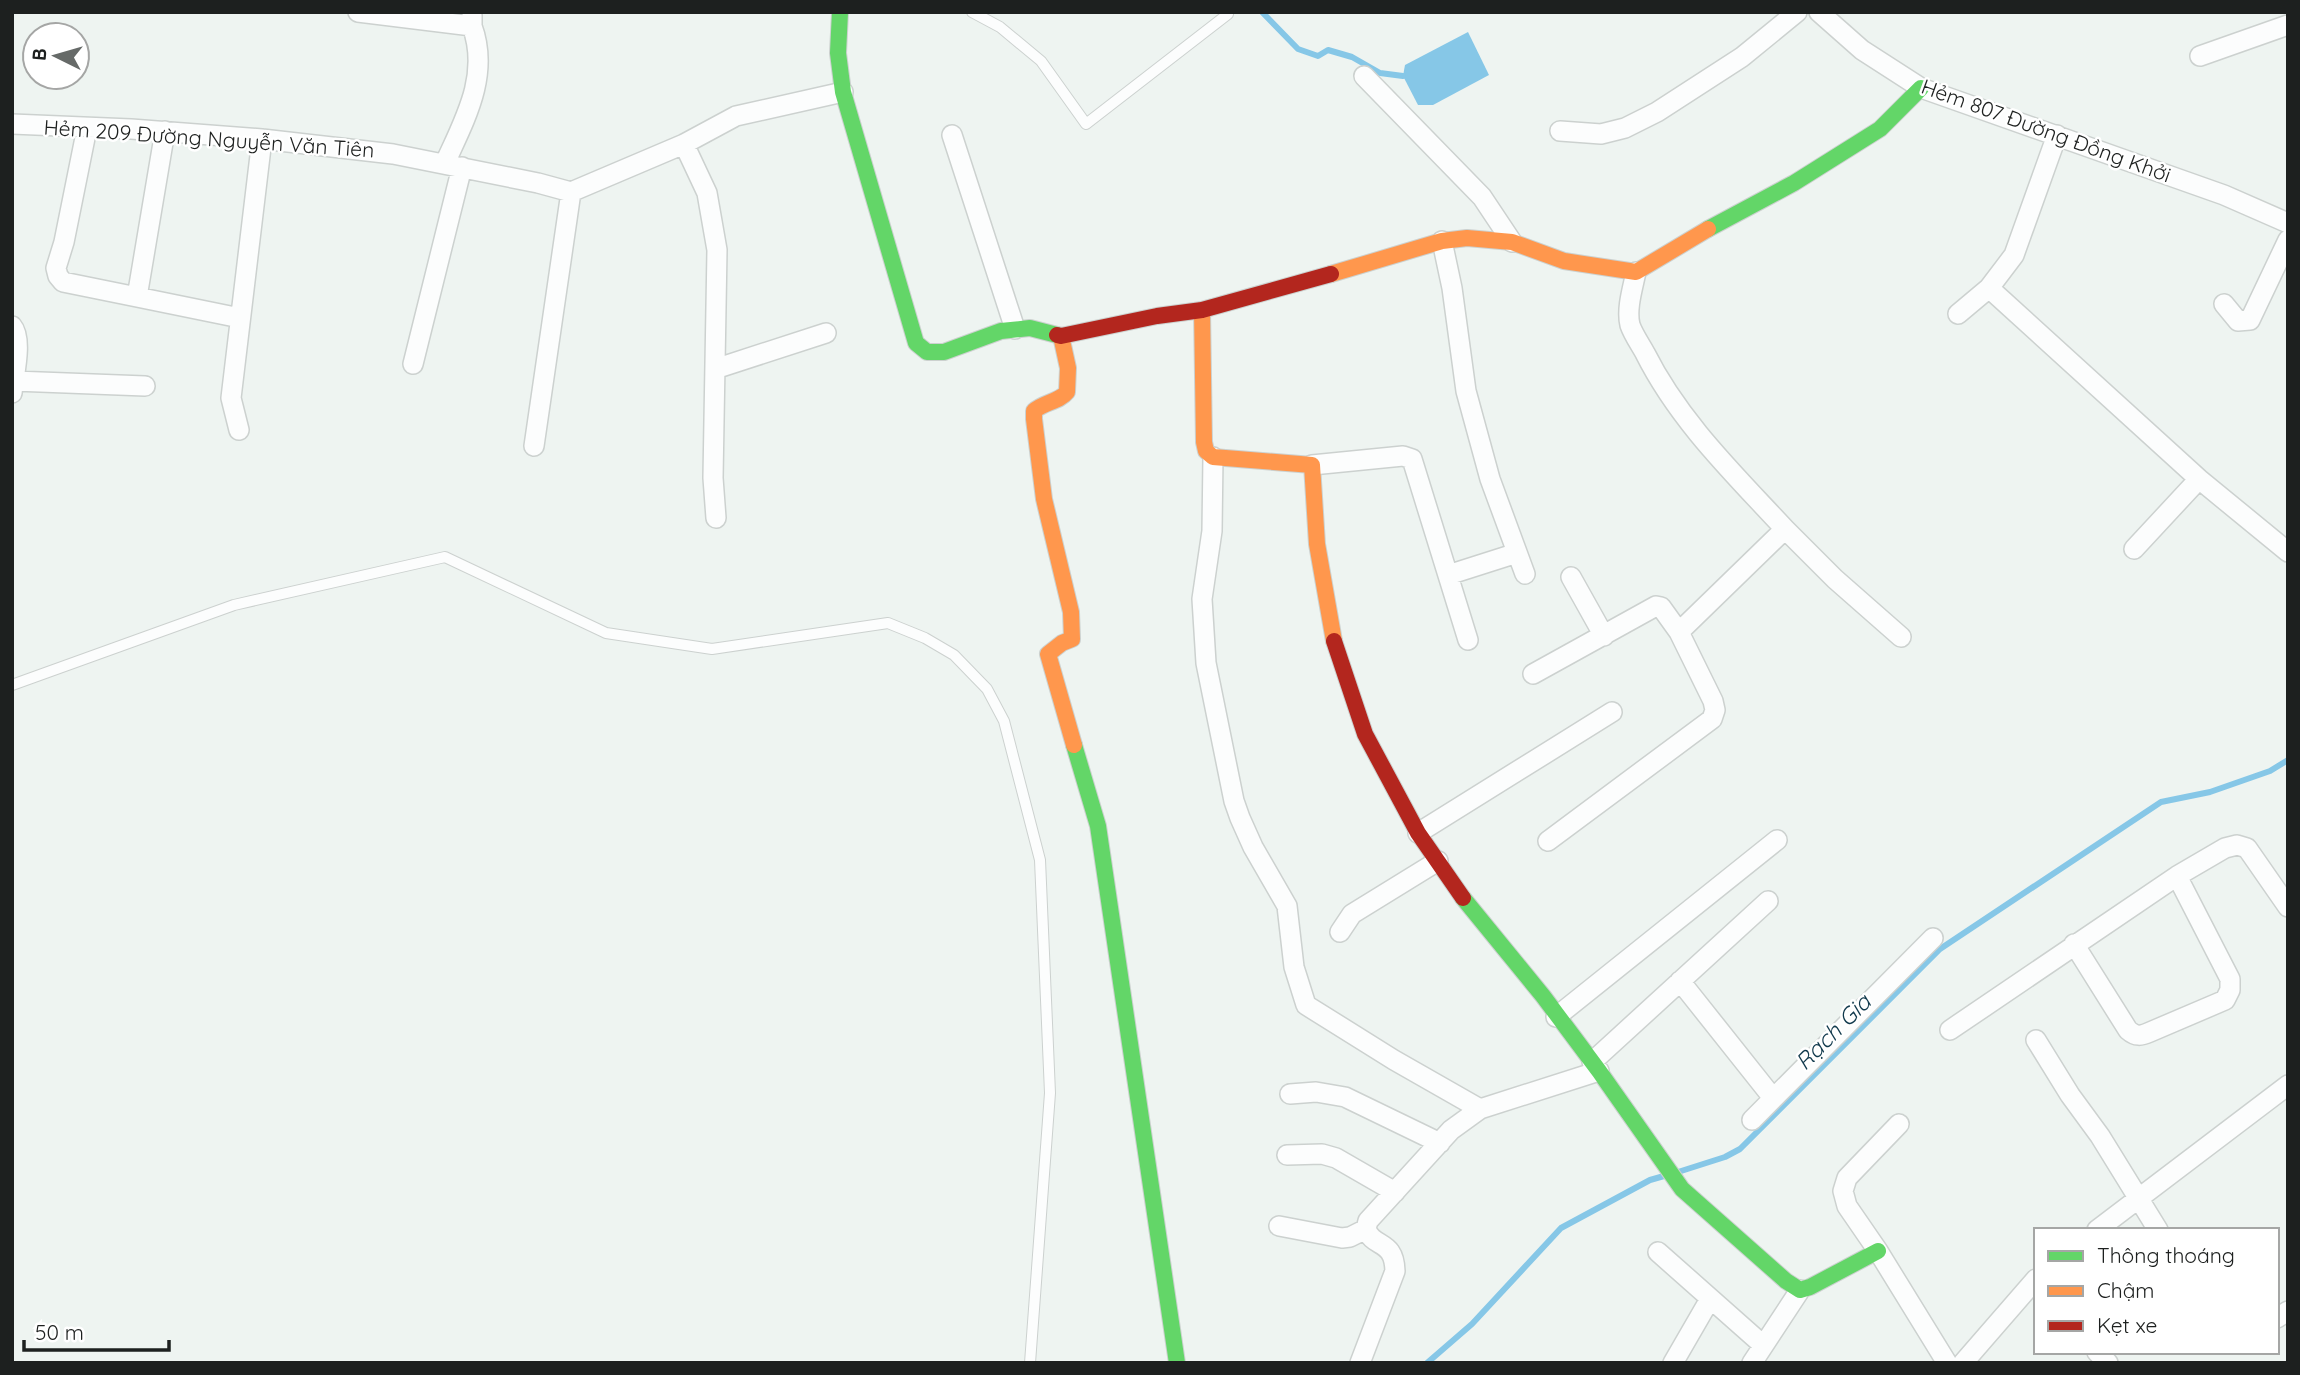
<svg xmlns="http://www.w3.org/2000/svg" width="2300" height="1375" viewBox="0 0 2300 1375" font-family="Quicksand,sans-serif">
<style>
.water{fill:#86c7e7}
.lines{fill:none;stroke-linecap:round;stroke-linejoin:round}
.stream{stroke:#86c7e7;stroke-width:6}
.lane-casing{stroke:#ccd1cf;stroke-width:12}
.street-casing{stroke:#ccd1cf;stroke-width:22}
.fast-casing{stroke:#ccd1cf;stroke-width:18}
.slow-casing{stroke:#ccd1cf;stroke-width:18}
.jam-casing{stroke:#ccd1cf;stroke-width:18}
.lane{stroke:#fcfdfd;stroke-width:10}
.street{stroke:#fcfdfd;stroke-width:19}
.fast{stroke:#63d668;stroke-width:16}
.slow{stroke:#ff974d;stroke-width:16}
.jam{stroke:#b3261e;stroke-width:16}
.labels{text-anchor:middle;stroke-width:5;stroke-linejoin:round;paint-order:stroke}
.street-label{font-size:21px;fill:#1d201f;stroke:#fff}
.water-label{font-size:23px;font-style:italic;fill:#10394c;stroke:#fff}
</style>
<rect width="100%" height="100%" fill="#eef4f1"/>
<!-- water -->
<path class="water" d="M1468 32 1489 75 1433 105H1418L1403 76 1405 65Z"/>
<g class="lines">
<!-- stream -->
<path class="stream" d="M1262 12 1298 49 1318 56 1328 50 1352 57 1380 73 1403 76
M1678 1172 1725 1157 1740 1149 1940 949 2161 802 2210 792 2270 771 2288 760
M1427 1363 1472 1324 1561 1228 1650 1180 1664 1176"/>
<defs>
<path id="lane" d="M972 12 1000 27 1041 61 1086 124 1228 14
M12 685 234 605 445 557 606 633 712 649 888 623 925 638 954 655 987 689 1004 721 1040 860 1050 1093 1030 1363"/>
<path id="street" d="M358 12 472 26V15
M1819 12 1862 50 1921 88 2224 195 2288 223
M2200 56 2288 25
M1364 76 1482 197 1512 242
M12 124 131 129 262 139 393 154 538 183 571 192 684 144 736 116 843 92
M87 128 64 242 56 268 58 276 63 282 137 297
M165 131 137 297 240 318
M1560 131 1601 134 1625 128 1657 112 1742 57 1797 12
M952 135 1015 329
M684 144 707 193 717 250 713 478 716 518
M445 163C465 119 490 75 472 26
M1442 241 1452 288 1466 391 1490 479 1525 574
M1989 288 2199 479 2288 552
M2224 304 2238 321 2250 320 2288 240
M1958 314 1989 288 2014 255 2057 135
M12 326C23 339 14 375 12 393
M413 364 462 167
M715 369 826 333
M14 381 145 386
M239 430 231 398 262 139
M534 446 571 192
M1213 457 1212 531 1202 599 1206 663 1234 801 1240 818 1253 847 1287 906 1294 967 1306 1005 1394 1060 1480 1109 1599 1071
M1312 465 1403 456 1412 459 1468 640
M1785 529 1835 579 1901 637
M2134 549 2199 479
M1448 575 1517 553
M1571 577 1604 636
M1533 674 1656 606 1661 607 1679 632
M1418 833 1612 712
M1548 841 1712 719 1715 710 1713 701 1679 632 1785 529C1734 474 1679 421 1645 353 1640 344 1633 334 1630 325 1626 309 1633 287 1636 272
M1340 932 1352 914 1438 861
M2074 944 2128 1030C2136 1037 2141 1036 2150 1032L2225 1000 2230 990V979L2177 876
M1680 981 1773 1098
M1556 1017 1777 840
M1950 1030 2177 876 2225 848 2237 845 2247 848 2288 907
M2036 1040 2070 1095 2100 1136 2158 1230
M1592 1062 1768 901
M1290 1094 1316 1092 1345 1097 1440 1143
M1752 1120 1933 938
M1899 1124 1847 1178 1843 1191 1847 1206 1878 1251 1947 1363
M1287 1155 1322 1154 1336 1158 1395 1192
M1279 1226 1342 1238 1350 1237 1366 1229 1368 1221 1451 1130 1480 1109
M2097 1230 2288 1085
M1658 1252 1763 1345
M2277 1318 2288 1311
M2097 1352 2108 1363
M1360 1363 1395 1271C1394 1239 1374 1249 1366 1229
M1673 1363 1710 1299
M1752 1363 1800 1290
M1963 1363 2036 1279"/>
<path id="fast" d="M840 12 838 53 843 92 916 343 927 352H944L1001 331 1030 328 1057 335
M1708 229 1794 183 1880 129 1921 88
M1074 745 1098 826 1177 1363
M1463 898 1543 996 1599 1071 1682 1189 1786 1281 1800 1290 1810 1287 1878 1251"/>
<path id="slow" d="M1331 274 1442 241 1467 238 1512 242 1564 261 1636 272 1708 229
M1202 310 1204 442 1206 451 1213 457 1312 465 1317 544 1334 641
M1061 336 1068 368 1067 392C1059 402 1044 402 1034 411V419L1044 499 1071 612 1072 639 1062 643 1048 654 1074 745"/>
<path id="jam" d="M1057 335 1061 336 1157 316 1202 310 1331 274
M1334 641 1365 734 1418 833 1463 898"/>
</defs>
<!-- lane casing -->
<use href="#lane" class="lane-casing"/>
<!-- street casing -->
<use href="#street" class="street-casing"/>
<!-- fast casing -->
<use href="#fast" class="fast-casing"/>
<!-- slow casing -->
<use href="#slow" class="slow-casing"/>
<!-- jam casing -->
<use href="#jam" class="jam-casing"/>
<!-- lane -->
<use href="#lane" class="lane"/>
<!-- street -->
<use href="#street" class="street"/>
<!-- fast -->
<use href="#fast" class="fast"/>
<!-- slow -->
<use href="#slow" class="slow"/>
<!-- jam -->
<use href="#jam" class="jam"/>
</g>
<g class="labels">
<!-- street labels -->
<g class="street-label">
<text transform="translate(2046 131) rotate(20)" y="7">Hẻm 807 Đường Đồng Khởi</text>
<text transform="translate(209 139) rotate(4)" y="7">Hẻm 209 Đường Nguyễn Văn Tiên</text>
</g>
<!-- water labels -->
<g class="water-label">
<text transform="translate(1833 1032) rotate(-45)" y="8">Rạch Gia</text>
</g>
</g>
<!-- border -->
<rect width="2300" height="1375" fill="none" stroke="#1d201f" stroke-width="28"/>
<!-- legend -->
<rect x="2034" y="1228" width="245" height="126" fill="#ffffff" stroke="#a5a6a5" stroke-width="2"/>
<rect x="2048" y="1251" width="35" height="10" fill="#63d668" stroke="#a5a6a5" stroke-width="2"/>
<text x="2097" y="1263" font-size="21" fill="#1d201f">Thông thoáng</text>
<rect x="2048" y="1286" width="35" height="10" fill="#ff974d" stroke="#a5a6a5" stroke-width="2"/>
<text x="2097" y="1298" font-size="21" fill="#1d201f">Chậm</text>
<rect x="2048" y="1321" width="35" height="10" fill="#b3261e" stroke="#a5a6a5" stroke-width="2"/>
<text x="2097" y="1333" font-size="21" fill="#1d201f">Kẹt xe</text>
<!-- north arrow -->
<g transform="translate(56 56) rotate(275)"><circle r="33" fill="#ffffff" stroke="#a5a6a5" stroke-width="2"/>
<path d="M0-5L12 26L0 18L-12 26Z" fill="#666a68"/>
<text y="-10" font-size="19" font-weight="bold" text-anchor="middle" fill="#1d201f">B</text>
</g>
<!-- scale -->
<path d="M24 1340v10h145v-10" fill="none" stroke="#1d201f" stroke-width="3.5"/>
<text x="35" y="1340" font-size="21" fill="#1d201f" stroke="#ffffff" stroke-width="5" paint-order="stroke">50 m</text>
</svg>
